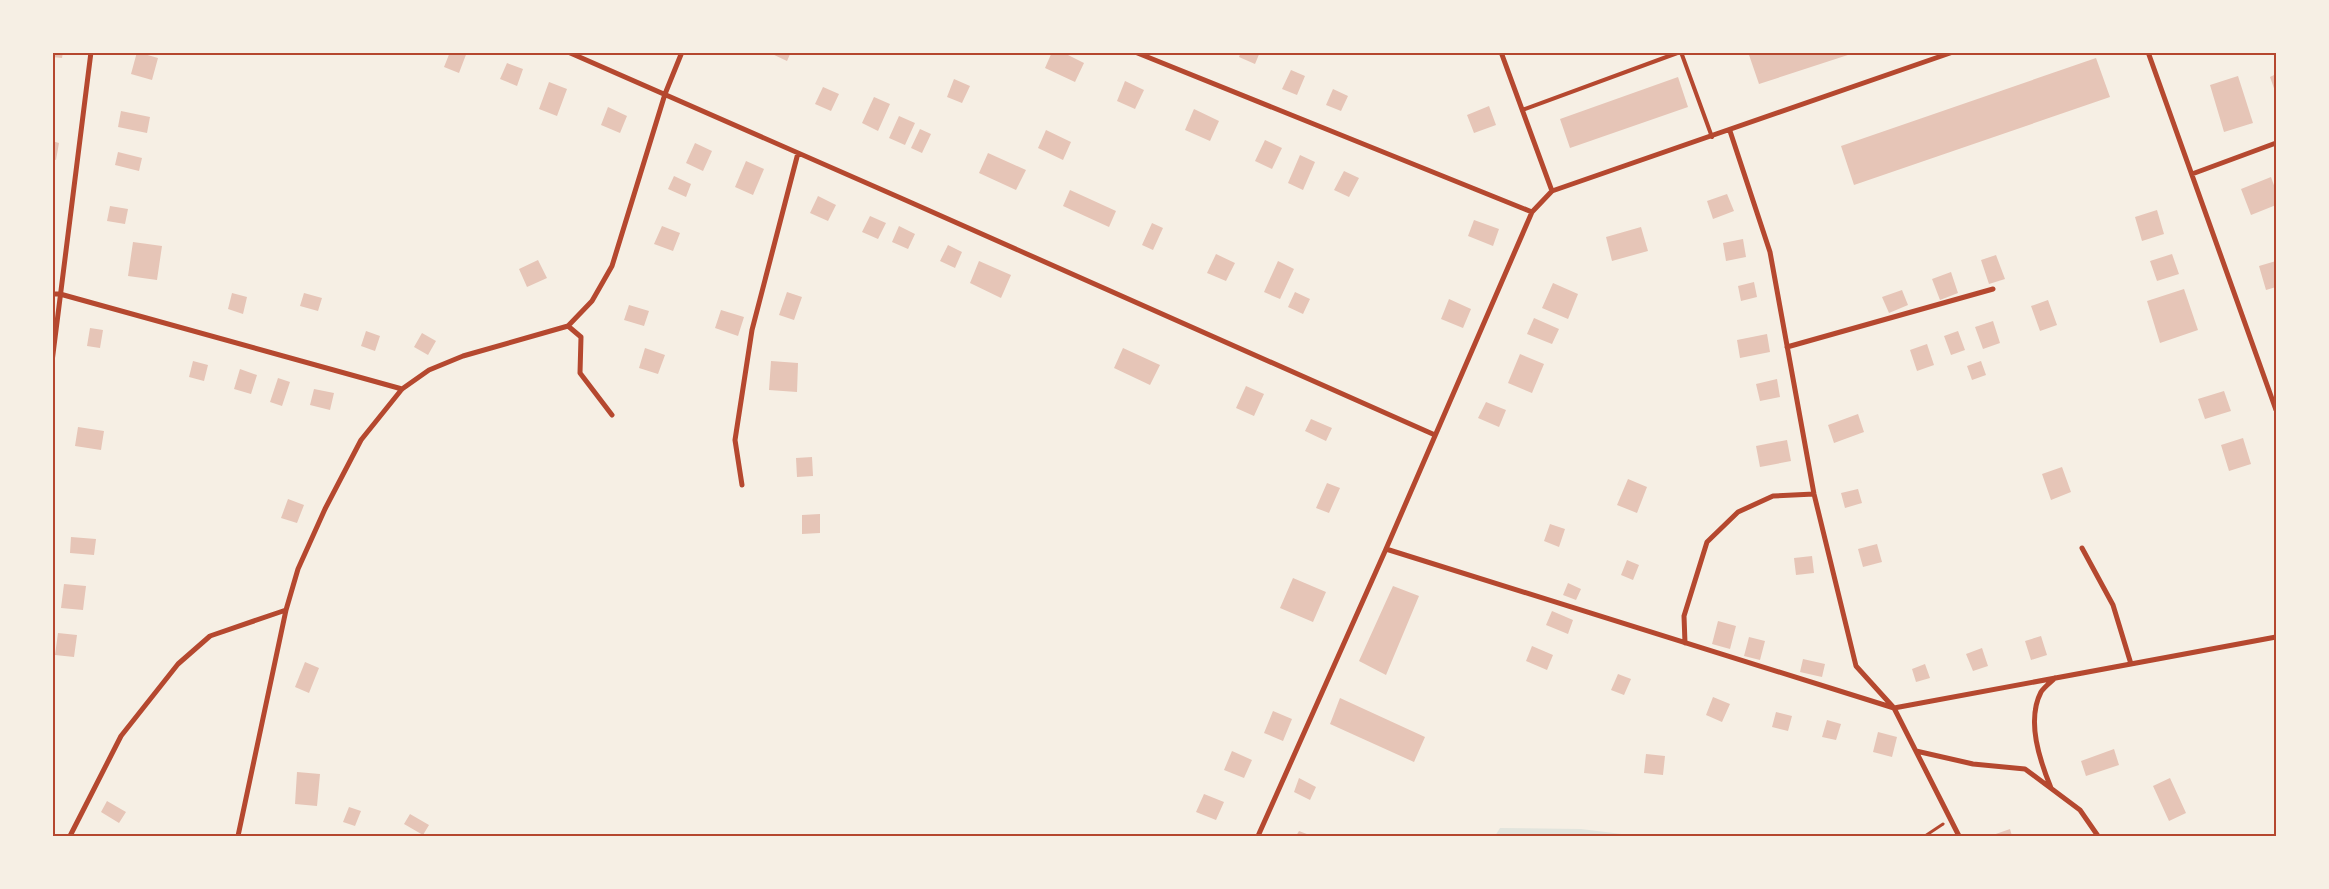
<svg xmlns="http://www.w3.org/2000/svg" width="2329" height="889" viewBox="0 0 2329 889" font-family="Lato,sans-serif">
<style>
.green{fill:#e2e4dc}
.building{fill:#e6c5b7}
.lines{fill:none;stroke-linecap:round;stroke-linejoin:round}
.path{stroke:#b5482f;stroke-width:3}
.service{stroke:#b5482f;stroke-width:4}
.minor{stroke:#b5482f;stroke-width:5}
.neatline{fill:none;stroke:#b5482f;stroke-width:2}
</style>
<rect width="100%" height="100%" fill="#f6efe4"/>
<!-- green -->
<path class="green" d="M1500 828 1581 829 1638 836H1495Z"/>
<!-- building -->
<path class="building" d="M52 52H63L62 58 52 57Z
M137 52 158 58 152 80 131 74Z
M450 52H467L459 73 444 67Z
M768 52H791L787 61Z
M1052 52H1062L1084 63 1075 82 1045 68Z
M1241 52H1260L1255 64 1239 57Z
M1748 52H1854V53L1759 84Z
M2096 58 2110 97 1854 185 1841 146Z
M507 63 523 69 517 86 500 79Z
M1291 70 1305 76 1297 95 1282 89Z
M2276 74V94L2270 77Z
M2238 76 2253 123 2224 132 2210 85Z
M1678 77 1688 107 1570 148 1560 119Z
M954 79 970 86 962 103 947 97Z
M1125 81 1144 90 1135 109 1117 101Z
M549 82 567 89 557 116 539 109Z
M823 87 839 94 831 111 815 104Z
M1333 89 1348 96 1341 111 1326 105Z
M874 97 890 104 878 131 862 123Z
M1489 106 1496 125 1474 133 1467 115Z
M608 107 627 116 620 133 601 125Z
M1194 109 1219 121 1210 141 1185 130Z
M121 111 150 117 147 133 118 127Z
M899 116 915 123 905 145 889 138Z
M920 129 931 134 922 153 911 148Z
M1046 130 1071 142 1063 160 1038 148Z
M1265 140 1282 148 1272 169 1255 161Z
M52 141 59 143 56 160 52 159Z
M695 143 712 151 703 171 686 163Z
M118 152 142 158 139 171 115 165Z
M988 153 1026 170 1016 190 979 173Z
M1300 155 1315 162 1303 190 1288 183Z
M746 161 764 169 753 195 735 187Z
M1344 171 1359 178 1349 197 1334 190Z
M674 176 691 184 686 197 668 189Z
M2271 177 2276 191V205L2251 215 2241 189Z
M1070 190 1116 211 1109 227 1063 206Z
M1727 194 1734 211 1713 219 1707 201Z
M818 196 836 205 828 221 810 213Z
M110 206 128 209 125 224 107 221Z
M2157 210 2164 234 2142 241 2135 217Z
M870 216 886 223 878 239 862 232Z
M1474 220 1499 229 1493 246 1468 236Z
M1152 223 1163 228 1153 250 1142 245Z
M662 226 680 233 673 251 654 244Z
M899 226 915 234 908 249 892 242Z
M1641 227 1648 251 1612 261 1606 237Z
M1743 239 1746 257 1726 261 1723 243Z
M133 242 162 246 157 280 128 276Z
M948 245 962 252 955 268 940 261Z
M1216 254 1235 263 1226 281 1207 273Z
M2172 254 2179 274 2157 281 2150 261Z
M1996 255 2005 279 1989 284 1981 260Z
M538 260 547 278 527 287 519 269Z
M979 261 1011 275 1001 298 970 283Z
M1278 261 1294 269 1280 299 1264 292Z
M2276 261V287L2266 290 2259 266Z
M1951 272 1958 293 1940 300 1932 279Z
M1754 282 1757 297 1741 301 1738 286Z
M1553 283 1578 294 1568 319 1542 308Z
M2184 289 2198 330 2160 343 2147 301Z
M1902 290 1908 305 1889 313 1882 297Z
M787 292 802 297 794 320 779 315Z
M1295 292 1310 299 1303 314 1288 307Z
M232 293 247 297 243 314 228 309Z
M304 293 322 298 318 311 300 306Z
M1449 299 1471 309 1463 328 1441 319Z
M2048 300 2057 325 2040 331 2031 306Z
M629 305 649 311 644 326 624 320Z
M721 310 744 317 738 336 715 328Z
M1534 318 1559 329 1552 344 1527 334Z
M1993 321 2000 343 1983 349 1975 327Z
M90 328 103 330 100 348 87 346Z
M366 331 380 336 375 351 361 346Z
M1958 331 1965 350 1951 355 1944 336Z
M422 333 436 341 428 355 414 347Z
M1767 334 1770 352 1740 358 1737 340Z
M1927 344 1934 365 1917 371 1910 350Z
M645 348 665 355 658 374 639 368Z
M1123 348 1160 365 1150 385 1114 368Z
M1520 354 1544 364 1532 393 1508 383Z
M193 361 208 365 204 381 189 377Z
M771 361 798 363 797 392 769 390Z
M1981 361 1986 375 1972 380 1967 366Z
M240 369 257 375 251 394 234 389Z
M278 378 290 382 282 406 270 402Z
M1777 379 1780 397 1760 401 1756 384Z
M1246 386 1264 394 1254 416 1236 408Z
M314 389 334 393 330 410 310 405Z
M2224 391 2231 411 2205 419 2198 399Z
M1486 402 1506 410 1499 427 1478 418Z
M1858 414 1864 432 1834 443 1828 425Z
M1311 419 1332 428 1326 441 1305 431Z
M78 427 104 431 101 450 75 446Z
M2243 438 2251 464 2229 471 2221 445Z
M1787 440 1791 461 1760 467 1756 446Z
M812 457 813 476 797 477 796 458Z
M2062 467 2071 492 2051 500 2042 474Z
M1628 479 1647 487 1637 513 1617 505Z
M1327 483 1340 488 1329 513 1316 508Z
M1858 489 1862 503 1845 508 1841 493Z
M288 499 304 505 297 523 281 518Z
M820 514V533L802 534V515Z
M1550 524 1565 529 1559 547 1544 541Z
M71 537 96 539 94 555 70 553Z
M1877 544 1882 562 1863 567 1858 549Z
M1812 556 1814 573 1796 575 1794 558Z
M1627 560 1639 565 1633 580 1621 575Z
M1293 578 1326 592 1313 622 1280 608Z
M1568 583 1581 589 1576 600 1563 595Z
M64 584 86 586 83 610 61 608Z
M1393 586 1419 596 1386 675 1359 661Z
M1552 611 1573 620 1568 634 1546 625Z
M1718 621 1736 626 1730 649 1712 644Z
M58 633 77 635 74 657 55 655Z
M2041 636 2047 655 2031 660 2025 641Z
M1749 637 1765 641 1760 660 1744 656Z
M1532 646 1553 655 1547 670 1526 661Z
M1982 648 1988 666 1973 671 1966 654Z
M1803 659 1825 664 1822 677 1800 672Z
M305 662 319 668 309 693 295 687Z
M1925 664 1930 678 1916 682 1912 669Z
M1618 674 1631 679 1624 695 1611 690Z
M1713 697 1730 704 1722 722 1706 715Z
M1340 698 1425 737 1414 762 1330 724Z
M1273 711 1292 719 1283 741 1264 733Z
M1776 712 1792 716 1788 731 1772 727Z
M1827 720 1841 724 1836 740 1822 737Z
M1878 732 1897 737 1892 757 1873 752Z
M2114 749 2119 765 2086 776 2081 761Z
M1232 751 1252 760 1244 778 1224 770Z
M1646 754 1665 756 1663 775 1644 773Z
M297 772 320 774 317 806 295 804Z
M1299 778 1316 787 1310 800 1294 792Z
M2170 778 2186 813 2169 821 2153 786Z
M1204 794 1224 802 1216 820 1196 812Z
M107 801 126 812 119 823 101 812Z
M349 807 361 811 355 826 343 822Z
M410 814 429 825 423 835 404 824Z
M2010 829 2012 836H1994L1993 835Z
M1299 831 1312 836H1296Z"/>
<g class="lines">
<!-- path -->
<path class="path" d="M1925 836 1943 824"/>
<!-- service -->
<path class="service" d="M1681 52 1712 137
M1522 110 1680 52"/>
<!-- minor -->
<path class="minor" d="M568 52 903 199 1435 435
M1135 52 1532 212
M1501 52 1552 191
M2148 52 2276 410
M1730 131 1770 252 1814 494 1856 666 1894 708 1959 836
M2192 174 2276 143
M52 294H60L402 389
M568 326 581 337 580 373 612 415
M1787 347 1993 289
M52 362 91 52
M742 485 735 440 752 330 798 153
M2082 548 2113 605 2131 664
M1386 549 1894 708 2276 637
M1685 643 1684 616 1707 542 1738 512 1773 496 1814 494
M1916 751 1973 764 2025 769 2080 810 2098 836
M2051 788C2040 761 2026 721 2041 692 2044 687 2051 682 2055 678
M70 836 121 736 178 664 210 636 286 610
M238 836 286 610 298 569 325 509 361 440 402 389 429 370 463 356 568 326 592 301 612 266 665 94 682 52
M1258 836 1386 549 1532 212 1552 191 1953 52"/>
</g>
<!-- border -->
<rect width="2329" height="889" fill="none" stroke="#f6efe4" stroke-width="108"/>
<rect x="54" y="54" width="2221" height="781" class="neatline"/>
</svg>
